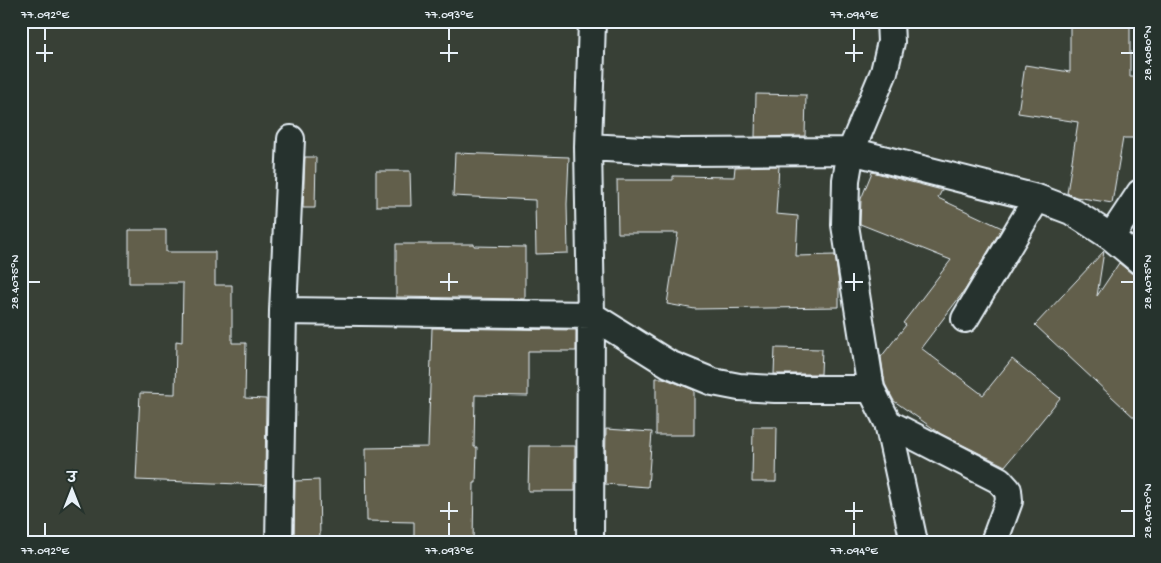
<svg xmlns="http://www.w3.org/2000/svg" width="1161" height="563" viewBox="0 0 1161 563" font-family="'Gochi Hand','Playpen Sans Deva',sans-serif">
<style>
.building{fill:#625f4c;stroke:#e8f1f8}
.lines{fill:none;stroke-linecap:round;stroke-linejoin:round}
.minor-casing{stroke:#e8f1f8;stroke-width:30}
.minor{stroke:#26332d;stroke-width:26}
.ticks{fill:none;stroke:#e8f1f8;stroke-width:2}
.neatline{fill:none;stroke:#e8f1f8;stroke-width:2}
.ticks-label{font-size:12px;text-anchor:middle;fill:#e8f1f8}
</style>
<rect width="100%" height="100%" fill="#384036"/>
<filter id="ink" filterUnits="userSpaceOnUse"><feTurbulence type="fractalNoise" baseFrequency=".02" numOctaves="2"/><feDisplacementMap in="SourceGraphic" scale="10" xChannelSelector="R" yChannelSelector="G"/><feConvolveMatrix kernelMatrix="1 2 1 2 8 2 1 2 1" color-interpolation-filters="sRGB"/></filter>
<g filter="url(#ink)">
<!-- building -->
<path class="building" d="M1070 21H1130V77H1140V138H1123L1112 203 1076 197 1067 193 1078 122 1018 113 1025 65 1070 72Z
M756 94 806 95 805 136 755 137Z
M455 153 569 157 567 204 568 253 536 254 535 200 453 196Z
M305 157H316L315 208H303Z
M779 166 776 214 798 216 796 256 835 255 839 284V307L695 309 667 304 678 233H618L617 180H673V176L734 177 735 167Z
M376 171H410L411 206H376Z
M872 172 942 190 938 198 1002 228 965 290 921 348 983 395 1012 359 1060 398 1005 466 941 434 894 401 885 384 881 357 906 325 903 323 951 260 860 224 861 199Z
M129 230H166V252H215V285H232V343H246L245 398 266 399 265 485 136 480 140 393 175 394 176 341 182 342 183 283H129Z
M396 244H474V246L525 247V299L396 297Z
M1104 251 1097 296 1119 263 1131 273 1140 276V423L1035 325Z
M432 328 576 330V351H528V396L475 395 474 447H477L476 483H474L473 542H414V522L367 521 366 448 428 447Z
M775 348 822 349 821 374H774Z
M656 378H663L694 390V435H656Z
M753 427H777L776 482H752Z
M606 429 652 432 648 487 605 484Z
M529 446H575V491H528Z
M319 480 320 542H294L295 481Z"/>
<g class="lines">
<defs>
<path id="minor" d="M890 21 891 42 884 72 851 151 846 180 845 225 871 389 888 423 914 542
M588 147 680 152 851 151 1037 198 1071 211 1111 237 1140 261
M1111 237 1140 193
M283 311 591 315 669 364 713 382 739 387 775 389H871
M965 319 1037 198
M888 423 999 480 1008 490 1009 501 994 542
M279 542 283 311 291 139
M590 542 591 315 588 147 592 21"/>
</defs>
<!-- minor casing -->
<use href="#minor" class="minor-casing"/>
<!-- minor -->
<use href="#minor" class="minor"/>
</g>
</g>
<!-- ticks -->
<path class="ticks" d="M45 28V40M449 28V40M854 28V40M45 44V62M449 44V62M854 44V62M36 53H53M440 53H458M845 53H863M1121 53H1134M449 273V291M854 273V291M28 282H40M440 282H458M845 282H863M1121 282H1134M449 502V520M854 502V520M440 511H458M845 511H863M1121 511H1134M45 523V536M449 523V536M854 523V536"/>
<!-- margin -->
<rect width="1161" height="563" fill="none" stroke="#26332d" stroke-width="55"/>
<!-- north arrow -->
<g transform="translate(72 490)" stroke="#26332d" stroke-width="4" paint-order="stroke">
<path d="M0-4L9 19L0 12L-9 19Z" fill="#e8f1f8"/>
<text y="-8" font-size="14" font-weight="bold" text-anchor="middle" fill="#e8f1f8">उ</text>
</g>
<rect x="28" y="28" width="1106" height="508" class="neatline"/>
<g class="ticks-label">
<text x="45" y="18">77.092°E</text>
<text x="449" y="18">77.093°E</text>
<text x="854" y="18">77.094°E</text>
<text transform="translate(1147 53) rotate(-90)" y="4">28.4080°N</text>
<text transform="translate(14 282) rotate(-90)" y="4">28.4075°N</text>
<text transform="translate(1147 282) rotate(-90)" y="4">28.4075°N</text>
<text transform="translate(1147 511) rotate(-90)" y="4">28.4070°N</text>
<text x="45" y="554">77.092°E</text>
<text x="449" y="554">77.093°E</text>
<text x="854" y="554">77.094°E</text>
</g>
</svg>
